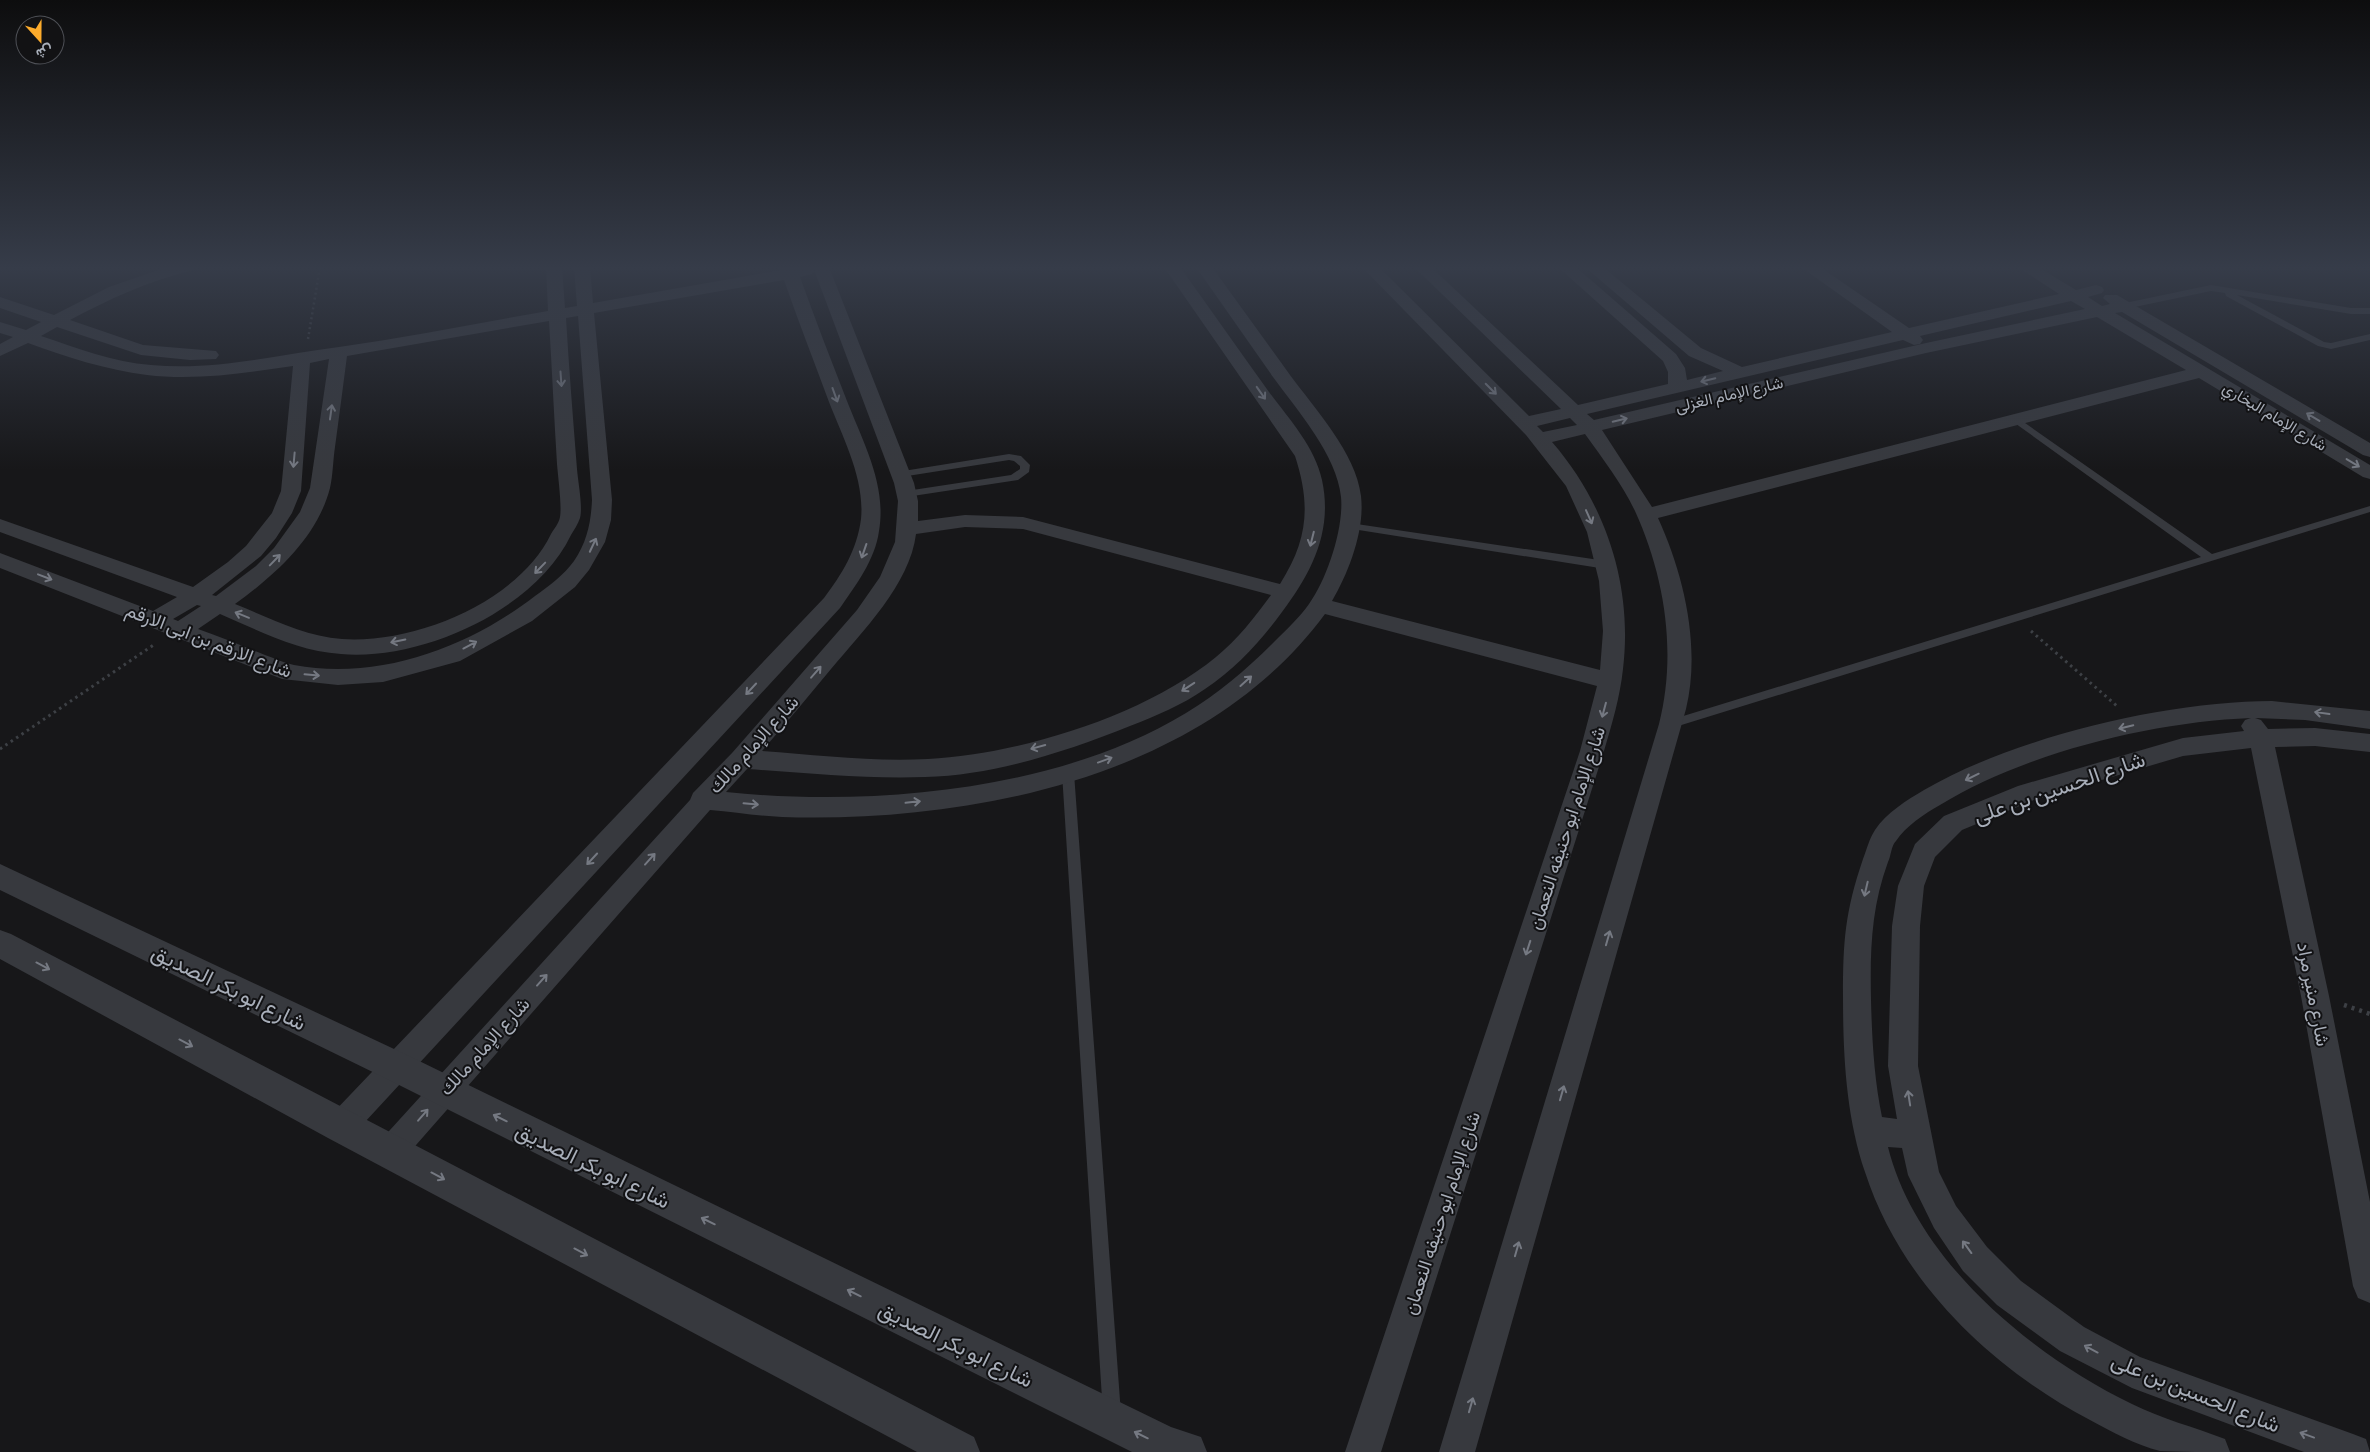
<svg xmlns="http://www.w3.org/2000/svg" width="2370" height="1452" viewBox="0 0 2370 1452" font-family="'Alegreya Sans',Vazirmatn,sans-serif">
<style>
.lines{fill:none;stroke-linecap:round;stroke-linejoin:round}
.path-far2{stroke:#3d4045;stroke-width:2.5;stroke-dasharray:2 3;stroke-linecap:butt}
.path-far1{stroke:#3d4045;stroke-width:3;stroke-dasharray:2.5 4;stroke-linecap:butt}
.path{stroke:#3d4045;stroke-width:4.5;stroke-dasharray:3 5;stroke-linecap:butt}
.service{fill:#37393e;fill-rule:evenodd}
.minor{fill:#37393e;fill-rule:evenodd}
.tertiary{fill:#37393e;fill-rule:evenodd}
.oneway{stroke:#757982}
.labels{text-anchor:middle;stroke-width:4;stroke-linejoin:round;paint-order:stroke}
.far-street-label{font-size:16px;fill:#a8aeb9;stroke:#121214}
.street-label{font-size:19px;fill:#a8aeb9;stroke:#121214}
.near-street-label{font-size:22px;fill:#a8aeb9;stroke:#121214}
</style>
<rect width="100%" height="100%" fill="#171719"/>
<g class="lines">
<!-- path-far2 -->
<path class="path-far2" d="M308 339 320 267"/>
<!-- path-far1 -->
<path class="path-far1" d="M2031 631 2117 706
M0 749 155 644"/>
<!-- path -->
<path class="path" d="M2344 1005 2370 1014"/>
<!-- service -->
<path class="service" d="M2211 285 2351 308H2370V314H2351L2237 295 2324 342 2331 343 2370 334V340L2331 349 2318 346 2226 296 2225 293 2211 291 2125 309 2121 306 2125 303Z
M2015 416 2212 554 2370 506V512L1675 727H1667L1665 724 1667 721 2201 557 2012 421 2010 419Z
M1009 454 1021 456 1030 465 1029 472 1018 480 906 497 901 494 906 491 1011 475 1020 469V466L1014 461 1009 460 901 477 897 476V472Z
M1350 523 1606 561 1612 565 1606 569 1346 528 1345 526 1346 524Z
M1068 768 1073 770 1074 773 1121 1414 1119 1421 1112 1423 1105 1421 1103 1414 1062 773 1063 770Z"/>
<!-- minor -->
<path class="minor" d="M167 267H195L193 270C149 281 109 299 70 320L143 345 216 351 219 355 216 359 190 360 141 355 57 327 41 336C77 348 113 362 151 365 215 371 276 355 339 347 409 337 479 323 548 311L546 267H562L565 308 577 306 574 267H590L593 303 781 270 780 267 812 268 814 271 812 274 800 277C815 319 831 360 847 401 863 442 887 485 879 531 875 560 856 585 840 608L352 1136 341 1140 330 1136 326 1126 330 1116 824 598C842 574 857 550 861 519 865 479 843 438 829 402 814 361 798 321 784 280L594 313 612 500 611 520 605 542 589 570 575 587 532 621 460 661 383 682 338 685 282 679 0 568V553L153 611 177 597 0 532V519L193 587 228 562 246 546 272 513 281 491 293 366C245 373 195 381 147 375 106 370 67 357 28 343L0 356V344L13 337 0 333V322L26 330 41 322 0 308V297L54 315 109 287ZM578 316 592 500C591 522 587 542 574 561 564 575 549 586 535 596 468 648 378 681 294 665 284 663 274 658 265 655 243 646 220 637 198 629L220 614C260 631 297 651 341 654 422 661 535 610 571 535 574 530 578 524 580 518 583 507 578 482 577 469 573 419 569 368 566 318ZM549 321C552 369 554 417 557 464 558 477 562 506 560 517 559 523 554 529 551 534 518 602 415 644 342 639 304 636 270 618 235 604 275 575 317 538 330 488 333 475 333 460 335 447 339 417 343 387 347 356ZM329 359 310 488 300 512 274 548 256 566 216 596 212 595 261 556 276 538 292 513 301 491 310 363ZM197 605 201 606 178 621 173 619Z
M813 267H829L914 483 918 501V521L965 515 1023 517 1280 584C1308 540 1311 505 1295 456L1164 267H1180C1210 309 1239 350 1269 392 1289 419 1315 447 1322 480 1333 531 1312 572 1282 612 1260 642 1236 668 1205 689 1182 705 1156 716 1130 726 1065 752 995 775 925 777 865 779 806 773 747 769L726 792C872 807 1058 791 1186 713 1219 693 1247 669 1274 642 1286 630 1299 618 1309 604 1327 579 1344 528 1341 497 1337 455 1297 410 1273 377 1247 340 1222 304 1196 267H1212C1238 303 1264 339 1290 375 1315 409 1356 453 1361 496 1365 530 1349 572 1332 601L1600 670 1603 631 1599 581 1587 532 1566 486 1526 435 1362 267H1379L1529 416 1561 409 1414 267H1431L1578 405 1668 384V372L1663 361 1558 267H1576L1676 354 1685 368 1687 380 1723 371 1689 356 1585 267H1603L1701 348 1742 367 1892 332 1801 267H1820L1909 328 2059 294 2018 267H2038L2076 290 2096 285 2102 287 2104 290 2102 293 2088 297 2102 306 2110 304 2103 298 2105 295H2117L2370 443V457L2363 455 2122 312 2115 313 2370 465V479L2363 477 2199 378 1658 518C1684 575 1701 647 1686 709L1475 1452H1439L1659 724C1677 653 1665 577 1635 511 1622 484 1603 459 1585 434L1552 442C1606 504 1633 586 1623 669 1620 697 1612 724 1604 751L1381 1452H1345L1580 751 1597 686 1325 614C1205 777 973 823 782 817 758 816 734 812 710 810L402 1161 391 1166 380 1161 376 1151 380 1141 690 800 693 793 732 753 857 610 880 577 895 542 898 501 894 483ZM2071 301 2085 309 1926 343 1594 420 1587 414 1903 340 1914 345 1920 344 1923 340 1920 336ZM2097 317 2186 370 1652 507 1602 430 1926 353ZM1570 418 1577 425 1543 432 1537 426ZM965 527 1023 529 1271 595C1255 617 1237 640 1216 657 1144 716 1020 754 928 759 872 762 817 755 762 751 785 724 808 697 831 669 862 632 910 584 916 534Z
M2272 701 2370 711V729L2305 720 2255 718 2261 720 2268 729 2315 728 2370 734V752L2315 746 2275 747 2329 996 2370 1202V1303L2358 1298 2353 1286 2301 996 2251 748 2183 756 2034 800 1962 830 1935 857 1924 886 1920 926 1918 1066 1939 1172 1956 1206 1987 1247 2021 1281 2084 1327 2140 1357 2353 1434 2366 1439 2370 1452H2304L2132 1388 2060 1351 1997 1305 1963 1271 1934 1228 1908 1175 1902 1148 1888 1147C1916 1260 2031 1355 2132 1404 2162 1419 2194 1427 2225 1439L2230 1452C2210 1452 2180 1452 2160 1451 2136 1445 2112 1432 2090 1420 1991 1368 1900 1281 1865 1172 1846 1116 1843 1055 1843 996 1843 941 1845 912 1863 859 1867 849 1869 839 1875 830 1886 813 1907 800 1924 790 2015 737 2167 701 2272 701ZM2251 718 2245 720 2241 726 2244 731 2183 738 2018 786 1944 816 1915 844 1898 886 1892 926 1888 1066 1897 1119 1882 1117C1874 1078 1872 1039 1871 1000 1870 952 1871 908 1888 862 1891 856 1891 846 1896 841 1906 826 1924 814 1940 805 2025 753 2151 722 2251 718Z"/>
<!-- tertiary -->
<path class="tertiary" d="M0 864 409 1056 1171 1427 1201 1437 1207 1452H1132L385 1078 0 890Z
M0 930 11 934 974 1437 980 1452H917L328 1138 0 959Z"/>
</g>
<!-- one-way arrows -->
<defs><path id="oneway-shaft" d="M-6 0H5M1.5-3L5.5 0L1.5 3" fill="none" stroke-width="1.6" stroke-linecap="round" stroke-linejoin="round" transform="scale(1.25)"/></defs>
<g class="oneway">
<use href="#oneway-shaft" transform="translate(561 379) rotate(86)"/>
<use href="#oneway-shaft" transform="translate(1708 380) rotate(167)"/>
<use href="#oneway-shaft" transform="translate(1491 389) rotate(45)"/>
<use href="#oneway-shaft" transform="translate(1261 393) rotate(55)"/>
<use href="#oneway-shaft" transform="translate(835 395) rotate(70)"/>
<use href="#oneway-shaft" transform="translate(331 412) rotate(-82)"/>
<use href="#oneway-shaft" transform="translate(2313 417) rotate(-149)"/>
<use href="#oneway-shaft" transform="translate(1620 420) rotate(-13)"/>
<use href="#oneway-shaft" transform="translate(294 460) rotate(95)"/>
<use href="#oneway-shaft" transform="translate(2353 463) rotate(31)"/>
<use href="#oneway-shaft" transform="translate(1589 517) rotate(66)"/>
<use href="#oneway-shaft" transform="translate(1312 539) rotate(104)"/>
<use href="#oneway-shaft" transform="translate(593 545) rotate(-65)"/>
<use href="#oneway-shaft" transform="translate(864 551) rotate(109)"/>
<use href="#oneway-shaft" transform="translate(275 560) rotate(-46)"/>
<use href="#oneway-shaft" transform="translate(540 568) rotate(134)"/>
<use href="#oneway-shaft" transform="translate(45 577) rotate(21)"/>
<use href="#oneway-shaft" transform="translate(242 615) rotate(-158)"/>
<use href="#oneway-shaft" transform="translate(398 641) rotate(168)"/>
<use href="#oneway-shaft" transform="translate(470 645) rotate(-28)"/>
<use href="#oneway-shaft" transform="translate(816 672) rotate(-49)"/>
<use href="#oneway-shaft" transform="translate(312 675) rotate(5)"/>
<use href="#oneway-shaft" transform="translate(1246 681) rotate(-42)"/>
<use href="#oneway-shaft" transform="translate(1188 687) rotate(147)"/>
<use href="#oneway-shaft" transform="translate(751 689) rotate(133)"/>
<use href="#oneway-shaft" transform="translate(1604 710) rotate(105)"/>
<use href="#oneway-shaft" transform="translate(2322 713) rotate(-172)"/>
<use href="#oneway-shaft" transform="translate(2126 727) rotate(166)"/>
<use href="#oneway-shaft" transform="translate(1038 747) rotate(165)"/>
<use href="#oneway-shaft" transform="translate(1105 760) rotate(-20)"/>
<use href="#oneway-shaft" transform="translate(1972 777) rotate(154)"/>
<use href="#oneway-shaft" transform="translate(913 802) rotate(-6)"/>
<use href="#oneway-shaft" transform="translate(751 804) rotate(5)"/>
<use href="#oneway-shaft" transform="translate(592 859) rotate(133)"/>
<use href="#oneway-shaft" transform="translate(650 859) rotate(-48)"/>
<use href="#oneway-shaft" transform="translate(1866 889) rotate(103)"/>
<use href="#oneway-shaft" transform="translate(1608 938) rotate(-74)"/>
<use href="#oneway-shaft" transform="translate(1528 948) rotate(108)"/>
<use href="#oneway-shaft" transform="translate(43 966) rotate(28)"/>
<use href="#oneway-shaft" transform="translate(542 980) rotate(-48)"/>
<use href="#oneway-shaft" transform="translate(186 1043) rotate(28)"/>
<use href="#oneway-shaft" transform="translate(1562 1093) rotate(-74)"/>
<use href="#oneway-shaft" transform="translate(1909 1098) rotate(-99)"/>
<use href="#oneway-shaft" transform="translate(423 1115) rotate(-49)"/>
<use href="#oneway-shaft" transform="translate(500 1118) rotate(-154)"/>
<use href="#oneway-shaft" transform="translate(438 1176) rotate(28)"/>
<use href="#oneway-shaft" transform="translate(708 1221) rotate(-154)"/>
<use href="#oneway-shaft" transform="translate(1967 1247) rotate(-126)"/>
<use href="#oneway-shaft" transform="translate(1517 1249) rotate(-74)"/>
<use href="#oneway-shaft" transform="translate(581 1252) rotate(28)"/>
<use href="#oneway-shaft" transform="translate(854 1293) rotate(-154)"/>
<use href="#oneway-shaft" transform="translate(2091 1349) rotate(-152)"/>
<use href="#oneway-shaft" transform="translate(1471 1405) rotate(-74)"/>
<use href="#oneway-shaft" transform="translate(1141 1435) rotate(-154)"/>
<use href="#oneway-shaft" transform="translate(2307 1435) rotate(-160)"/>
</g>
<!-- sky -->
<linearGradient id="sky" x2="0" y2="1"><stop stop-color="#0d0d0e"/><stop offset="0.57" stop-color="#363c49"/><stop offset="1" stop-color="#363c49" stop-opacity="0"/></linearGradient>
<rect width="2370" height="470" fill="url(#sky)"/>
<g class="labels">
<!-- far-street labels -->
<g class="far-street-label">
<text transform="translate(1729 394) rotate(-13)" y="6">شارع الإمام الغزلى</text>
<text transform="translate(2275 416) rotate(31)" y="6">شارع الإمام البخاري</text>
</g>
<!-- street labels -->
<g class="street-label">
<text transform="translate(209 640) rotate(21)" y="7">شارع الارقم بن ابى الارقم</text>
<text transform="translate(753 744) rotate(-48)" y="7">شارع الإمام مالك</text>
<text transform="translate(1566 828) rotate(-72)" y="7">شارع الإمام ابو حنيفه النعمان</text>
<text transform="translate(2314 994) rotate(79)" y="7">شارع منير مراد</text>
<text transform="translate(484 1046) rotate(-48)" y="7">شارع الإمام مالك</text>
<text transform="translate(1441 1213) rotate(-72)" y="7">شارع الإمام ابو حنيفه النعمان</text>
</g>
<!-- near-street labels -->
<g class="near-street-label">
<text transform="translate(2059 787) rotate(-19)" y="8">شارع الحسين بن على</text>
<text transform="translate(229 987) rotate(26)" y="8">شارع ابو بكر الصديق</text>
<text transform="translate(593 1165) rotate(26)" y="8">شارع ابو بكر الصديق</text>
<text transform="translate(956 1344) rotate(26)" y="8">شارع ابو بكر الصديق</text>
<text transform="translate(2196 1392) rotate(22)" y="8">شارع الحسين بن على</text>
</g>
</g>
<!-- north arrow -->
<g transform="translate(40 40) rotate(159)"><circle r="24" fill="#121214" stroke="#4e5056"/>
<path d="M0-4L9 19L0 12L-9 19Z" fill="#fcab2c"/>
<text y="-8" font-size="14" font-weight="bold" text-anchor="middle" fill="#a8aeb9">ش</text>
</g>
</svg>
